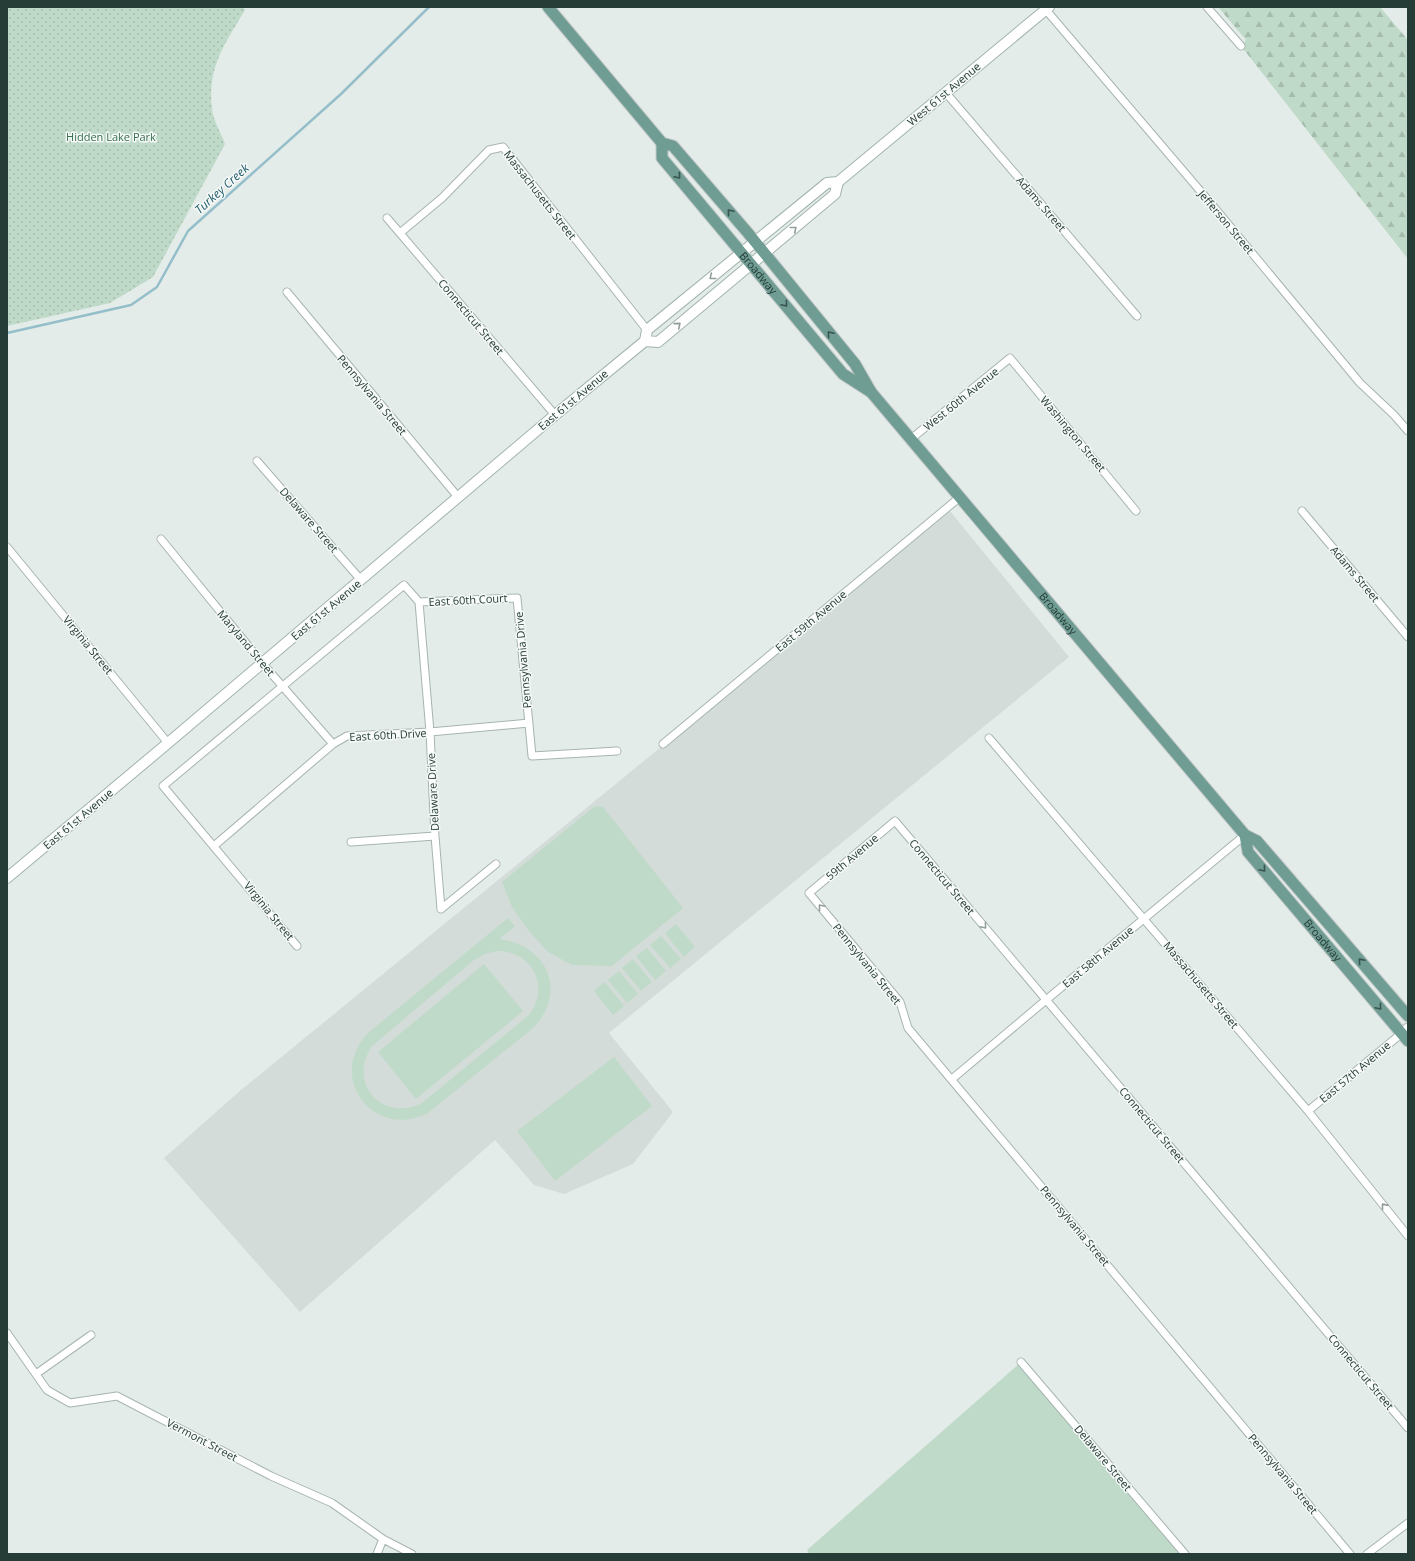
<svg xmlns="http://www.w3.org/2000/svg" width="1415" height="1561" viewBox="0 0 1415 1561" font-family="'Open Sans',sans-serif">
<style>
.built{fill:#d3dcd8}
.grass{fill:#c0dac9;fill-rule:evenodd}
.forest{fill:url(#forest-firs)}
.park{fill:url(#park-dots)}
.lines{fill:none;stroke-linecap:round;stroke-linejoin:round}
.stream{stroke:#94beca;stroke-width:2.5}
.minor-casing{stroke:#a7b4b0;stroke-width:9}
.tertiary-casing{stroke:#a7b4b0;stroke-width:11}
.secondary-casing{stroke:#a1b3ae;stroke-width:12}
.primary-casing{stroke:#c2c8c7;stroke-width:13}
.minor{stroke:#fff;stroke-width:7}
.tertiary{stroke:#fff;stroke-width:9}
.secondary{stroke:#fff;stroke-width:10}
.primary{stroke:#6f9c93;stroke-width:11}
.oneway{stroke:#38544e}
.oneway2{stroke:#929e9b}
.labels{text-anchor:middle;stroke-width:3;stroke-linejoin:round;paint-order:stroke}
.street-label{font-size:11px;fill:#263c37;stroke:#f5f9f7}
.park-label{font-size:11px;fill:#356e4f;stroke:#f5f9f7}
.water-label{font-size:12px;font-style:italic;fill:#275f70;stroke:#f5f9f7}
</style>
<defs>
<pattern id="forest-firs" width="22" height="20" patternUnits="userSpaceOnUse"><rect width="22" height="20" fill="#c0dac9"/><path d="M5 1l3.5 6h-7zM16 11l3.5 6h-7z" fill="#a5bcad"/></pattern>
<pattern id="park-dots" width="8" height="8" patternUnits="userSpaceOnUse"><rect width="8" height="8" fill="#c0dac9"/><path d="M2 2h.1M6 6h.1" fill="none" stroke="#a5bcad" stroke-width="1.8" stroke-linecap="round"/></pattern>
</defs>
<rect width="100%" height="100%" fill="#e4ece9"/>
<!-- built -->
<path class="built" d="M950 511 1069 657 609 1033 673 1112 633 1164 564 1194 534 1185 495 1140 300 1312 164 1158 241 1090Z"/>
<!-- grass -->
<path class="grass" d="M595 806 603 807 683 908 612 966 572 965 548 952 528 930 512 907 502 882Z
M508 918 515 926 499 939C548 945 568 992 533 1028L428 1113C373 1141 325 1076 369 1032ZM497 951C532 951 550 985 530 1014L422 1103C382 1123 347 1083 372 1046L474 960 485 954Z
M676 924 695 947 684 957 665 933Z
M661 936 681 959 670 968 650 945Z
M647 948 666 971 655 980 636 956Z
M633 959 652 982 641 991 622 968Z
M484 964 523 1011 416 1099 378 1052Z
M619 971 638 994 627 1003 608 980Z
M605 982 624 1006 613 1015 594 991Z
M614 1057 652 1106 555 1181 517 1131Z
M1021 1362 1185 1554H809L807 1550Z"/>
<!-- forest -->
<path class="forest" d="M1218 7H1380L1408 40V259L1241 46 1246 40Z"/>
<!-- park -->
<path class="park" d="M7 7H243L245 10C225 44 207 67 212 109 213 120 221 133 225 144L153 277 110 303 7 326Z"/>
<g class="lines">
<!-- stream -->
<path class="stream" d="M7 333 131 305 157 287 188 231 341 94 429 7"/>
<defs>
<path id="minor" d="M1207 7 1241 46
M1046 10 1208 200 1360 383 1394 415 1408 431
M946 93 1137 316
M387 218 555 415
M400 233 442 198 489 150 503 147 647 330
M287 292 458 497
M911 439 1010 358 1136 511
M257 461 361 580
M1302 511 1408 637
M161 539 263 664 333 744
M7 547 168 743
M419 602 517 598 532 756 617 751
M989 738 1308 1111 1408 1236
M663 744 960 497
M351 842 435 836
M214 846 333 744 347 736 430 732 529 723
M441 909 496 864
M297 946 163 786 404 585 419 602 430 732 435 836 441 909
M952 1079 1046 1000 1245 835
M1308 1111 1402 1033
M7 1333 47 1390 70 1403 117 1396 271 1476 332 1503 383 1539 412 1554
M1021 1362 1185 1554
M36 1374 91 1335
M377 1554 383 1539
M1350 1554 908 1028 900 1002 809 893 895 821 1408 1428
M1367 1554 1408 1523"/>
<path id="tertiary" d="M1402 1033 1408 1028"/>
<path id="secondary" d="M645 341 658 342 835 194 838 182 1049 7
M7 878 168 743 555 415 645 341 647 330 827 183 838 182"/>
<g id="primary">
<path id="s1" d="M548 7 662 143 673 146 748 233 855 364 871 392 1245 835 1257 841 1408 1016"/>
<path id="s2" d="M662 143V158L843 374 871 392"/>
<path id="s3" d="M1245 835 1248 852 1408 1041"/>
</g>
</defs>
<!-- minor casing -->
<use href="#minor" class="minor-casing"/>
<!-- tertiary casing -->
<use href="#tertiary" class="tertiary-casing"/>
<!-- secondary casing -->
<use href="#secondary" class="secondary-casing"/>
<!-- primary casing -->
<use href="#primary" class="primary-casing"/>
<!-- minor -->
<use href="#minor" class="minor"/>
<!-- tertiary -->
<use href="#tertiary" class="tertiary"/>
<!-- secondary -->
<use href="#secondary" class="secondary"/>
<!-- primary -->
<use href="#primary" class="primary"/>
</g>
<!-- one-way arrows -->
<defs><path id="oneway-chevron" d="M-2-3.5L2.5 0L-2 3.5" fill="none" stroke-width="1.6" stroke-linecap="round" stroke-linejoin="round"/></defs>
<g class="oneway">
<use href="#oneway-chevron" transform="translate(678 176) rotate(50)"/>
<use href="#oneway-chevron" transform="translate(730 212) rotate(-130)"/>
<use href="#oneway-chevron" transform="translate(785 304) rotate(50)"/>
<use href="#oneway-chevron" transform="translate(830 334) rotate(-130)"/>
<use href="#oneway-chevron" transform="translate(1263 869) rotate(50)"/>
<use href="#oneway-chevron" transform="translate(1361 961) rotate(-131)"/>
<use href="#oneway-chevron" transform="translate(1379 1007) rotate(50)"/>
</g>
<g class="oneway2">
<use href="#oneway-chevron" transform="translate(794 229) rotate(-39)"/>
<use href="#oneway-chevron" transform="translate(712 277) rotate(141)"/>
<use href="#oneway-chevron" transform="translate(678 325) rotate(-40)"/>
<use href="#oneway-chevron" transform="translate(821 907) rotate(-130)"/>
<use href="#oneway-chevron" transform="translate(984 926) rotate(50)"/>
<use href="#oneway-chevron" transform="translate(1384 1206) rotate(-129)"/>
</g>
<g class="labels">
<!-- street labels -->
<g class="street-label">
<text transform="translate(944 94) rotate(-40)" y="4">West 61st Avenue</text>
<text transform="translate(540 195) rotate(52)" y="4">Massachusetts Street</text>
<text transform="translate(1041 204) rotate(49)" y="4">Adams Street</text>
<text transform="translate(1226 222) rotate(50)" y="4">Jefferson Street</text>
<text dy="4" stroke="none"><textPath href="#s2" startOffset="165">Broadway</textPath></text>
<text transform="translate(471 317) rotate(50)" y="4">Connecticut Street</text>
<text transform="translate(372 395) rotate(50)" y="4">Pennsylvania Street</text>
<text transform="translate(961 399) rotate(-39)" y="4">West 60th Avenue</text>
<text transform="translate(573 400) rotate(-40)" y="4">East 61st Avenue</text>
<text transform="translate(1073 434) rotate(50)" y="4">Washington Street</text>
<text transform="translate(309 520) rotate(49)" y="4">Delaware Street</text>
<text transform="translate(1355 574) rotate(50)" y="4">Adams Street</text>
<text transform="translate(468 600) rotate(-3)" y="4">East 60th Court</text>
<text transform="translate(326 610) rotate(-40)" y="4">East 61st Avenue</text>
<text dy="4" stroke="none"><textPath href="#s1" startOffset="795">Broadway</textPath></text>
<text transform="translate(811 621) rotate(-40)" y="4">East 59th Avenue</text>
<text transform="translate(246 643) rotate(50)" y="4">Maryland Street</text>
<text transform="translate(88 645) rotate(51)" y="4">Virginia Street</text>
<text transform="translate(523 660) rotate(-95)" y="4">Pennsylvania Drive</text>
<text transform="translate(388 735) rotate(-3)" y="4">East 60th Drive</text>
<text transform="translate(433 792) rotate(-93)" y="4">Delaware Drive</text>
<text transform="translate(78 819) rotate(-40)" y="4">East 61st Avenue</text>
<text transform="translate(852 857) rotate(-40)" y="4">59th Avenue</text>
<text transform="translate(942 877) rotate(50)" y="4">Connecticut Street</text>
<text transform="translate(269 911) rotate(51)" y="4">Virginia Street</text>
<text dy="4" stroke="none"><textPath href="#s3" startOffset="133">Broadway</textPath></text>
<text transform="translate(1098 957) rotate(-40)" y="4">East 58th Avenue</text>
<text transform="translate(867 964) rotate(51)" y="4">Pennsylvania Street</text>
<text transform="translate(1201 985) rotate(50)" y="4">Massachusetts Street</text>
<text transform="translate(1355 1072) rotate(-40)" y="4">East 57th Avenue</text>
<text transform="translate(1152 1125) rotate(50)" y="4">Connecticut Street</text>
<text transform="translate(1075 1226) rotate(50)" y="4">Pennsylvania Street</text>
<text transform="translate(1361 1372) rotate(50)" y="4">Connecticut Street</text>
<text transform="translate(202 1440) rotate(28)" y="4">Vermont Street</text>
<text transform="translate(1103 1458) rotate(50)" y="4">Delaware Street</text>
<text transform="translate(1283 1474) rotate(50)" y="4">Pennsylvania Street</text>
</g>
<!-- park labels -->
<g class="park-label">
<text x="111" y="141">Hidden Lake Park</text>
</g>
<!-- water labels -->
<g class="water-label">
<text transform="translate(222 189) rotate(-42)" y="4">Turkey Creek</text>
</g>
</g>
<!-- border -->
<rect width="1415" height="1561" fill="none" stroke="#263c37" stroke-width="16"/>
</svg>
